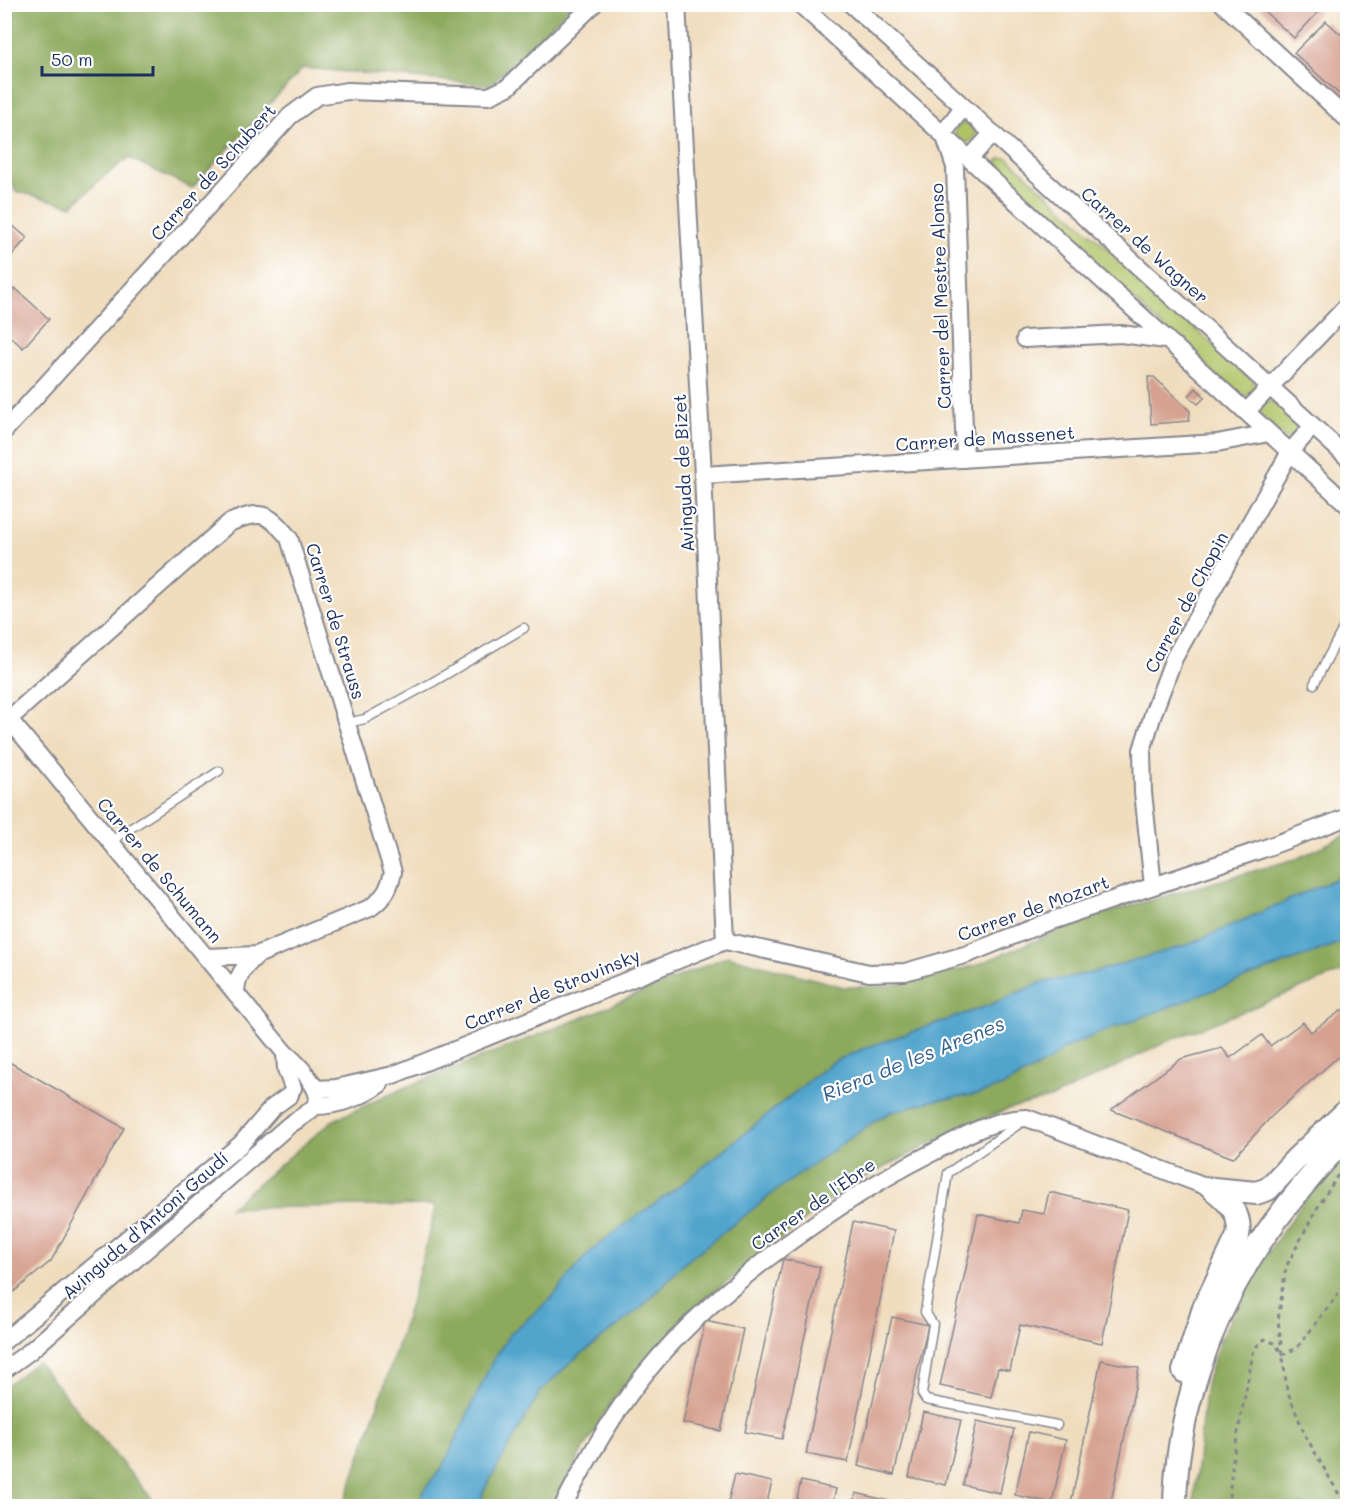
<svg xmlns="http://www.w3.org/2000/svg" width="1352" height="1511" viewBox="0 0 1352 1511" font-family="Mali,sans-serif">
  <style>
    .green { fill: #b1c366; stroke: #667962; stroke-width: 1.5 }
    .forest { fill: #8ca95b; stroke: #546c5c; stroke-width: 1.5 }
    .water { fill: #51a4cc; stroke: #366a95; stroke-width: 1.5 }
    .building { fill: #d6a190 }
    .lines { fill: none; stroke-linecap: round; stroke-linejoin: round }
    .lane-casing { stroke: #86868e; stroke-width: 11 }
    .street-casing { stroke: #86868e; stroke-width: 20 }
    .secondary-casing { stroke: #86868e; stroke-width: 26 }
    .path { stroke: #86868e; stroke-width: 3; stroke-dasharray: 4.5 4.5; stroke-linecap: butt }
    .lane { stroke: #fff; stroke-width: 8 }
    .street { stroke: #fff; stroke-width: 16 }
    .secondary { stroke: #fff; stroke-width: 22 }
    .labels { text-anchor: middle; dominant-baseline: central; stroke-width: 4.5; stroke-linejoin: round; paint-order: stroke }
    .street-label { font-size: 18px; fill: #1b2f5e; stroke: #fff }
    .water-label { font-size: 20px; font-style: italic; fill: #315e8a; stroke: #fff }
  </style>
  <rect width="100%" height="100%" fill="#fff"/>
  <filter id="ink" filterUnits="userSpaceOnUse"><feTurbulence type="fractalNoise" baseFrequency=".0167" numOctaves="2"/><feDisplacementMap in="SourceGraphic" scale="12" xChannelSelector="R" yChannelSelector="G"/><feConvolveMatrix kernelMatrix="1 2 1 2 8 2 1 2 1" color-interpolation-filters="sRGB"/></filter>
  <filter id="wash" filterUnits="userSpaceOnUse"><feTurbulence type="fractalNoise" baseFrequency=".008" numOctaves="4" result="noise"/><feDisplacementMap in="SourceGraphic" scale="24" xChannelSelector="R" yChannelSelector="G"/><feGaussianBlur stdDeviation="1.35" result="paint"/><feColorMatrix in="noise" values="0 0 0 0 0 0 0 0 0 0 0 0 0 0 0 0 0 1.4 0 .05"/><feComposite in="paint" operator="in"/></filter>
  <g filter="url(#wash)">
    <rect width="100%" height="100%" fill="#f0ddbe"/>
    <path class="green" d="M955 133a10 10 0 1 1 20 0a10 10 0 1 1-20 0Z
      M1001,158H1008L1253,381L1254,389L1249,395L1239,397L994,171L995,164Z
      M1267,400C1278,404 1297,419 1299,430L1292,439L1285,438L1258,413V407Z"/>
    <path class="forest" d="M5,4H572V5L490,85L303,68L192,188L129,158L103,177L72,206L15,191L5,163V74L12,73L5,45Z
      M1347,834V874L1190,944L1091,973L1040,983L990,1005L865,1048L831,1063L681,1185L612,1234L589,1253L550,1300L510,1334L492,1362L443,1467L426,1487L418,1506H343C378,1407 412,1308 436,1205L229,1208L332,1121L406,1087L586,1016L728,956L844,987L890,986L974,966L1092,917L1299,858Z
      M1347,940V970L1166,1042L1054,1097L1011,1108L963,1127L869,1175L819,1208L711,1295L659,1347L615,1397L580,1455L553,1506H481L483,1492L540,1392L571,1362L642,1307L683,1264L777,1190L876,1120L891,1112L931,1101L979,1094L1005,1085L1049,1061L1063,1049L1097,1034Z
      M1347,1145V1506H1193L1206,1383L1221,1338L1248,1283L1316,1182Z
      M37,1362L158,1506H5V1386Z"/>
    <path class="water" d="M1347,874V940L1097,1034L1063,1049L1049,1061L1005,1085L979,1094L931,1101L891,1112L876,1120L777,1190L683,1264L642,1307L571,1362L540,1392L483,1492L481,1506H418L426,1487L443,1467L492,1362L510,1334L550,1300L589,1253L612,1234L681,1185L831,1063L865,1048L990,1005L1040,983L1091,973L1190,944Z"/>
    <g id="blocks">
      <path class="building" d="M1256,4H1326L1294,38Z
        M1326,21L1348,41V102L1294,53Z
        M4,218L27,238L4,264Z
        M15,288L49,319L23,348L4,331V299Z
        M1148,377H1154L1190,411L1189,421L1151,424Z
        M1196,388L1205,397L1198,404L1189,396Z
        M1348,1006V1051L1332,1062L1272,1116L1233,1158L1111,1110L1181,1059L1222,1048L1230,1058L1262,1035L1270,1046L1303,1022L1311,1032Z
        M4,1059L124,1128L51,1261L4,1300Z
        M1049,1192L1128,1210L1102,1343L1020,1325L1010,1371L998,1368L991,1397L940,1386L978,1214L1019,1223L1022,1210L1044,1214Z
        M853,1222L894,1231L848,1462L806,1454Z
        M783,1259L820,1267L782,1439L745,1432Z
        M892,1317L928,1325L894,1475L858,1466Z
        M705,1321L743,1329L721,1431L683,1423Z
        M1101,1360L1139,1368L1110,1506H1087L1071,1503Z
        M923,1412L961,1420L946,1485L909,1477Z
        M977,1421L1014,1429L1000,1493L963,1485Z
        M1029,1432L1066,1440L1052,1503L1015,1495Z
        M735,1474L772,1482L766,1506H727Z
        M801,1481L836,1489L832,1506H795Z
        M856,1493L893,1502L892,1506H853Z
        M906,1499L939,1505V1506H905Z"/>
    </g>
  </g>
  <g filter="url(#ink)">
    <use href="#blocks" fill-opacity="0" stroke="#86868e" stroke-width="1.5"/>
    <g class="lines">
      <defs>
        <path id="lane" d="M1314,684L1348,619
          M347,723L365,719L433,682L524,628
          M111,841L219,771
          M1022,1122L948,1173L925,1312L933,1324L922,1394L926,1400L1057,1425"/>
        <path id="street" d="M677,4L703,475L725,941
          M800,4L1348,505
          M851,4L1348,458
          M1223,4L1348,120
          M943,134L963,107
          M945,137L955,167L965,459
          M970,158L993,133
          M1025,339L1121,334L1166,340
          M1246,412L1348,305
          M4,431L290,116L317,96L347,91L489,96L508,87L594,4
          M703,475L1217,443L1269,433
          M4,713L285,1053C296,1062 327,1093 315,1106C308,1114 296,1120 288,1126L29,1352L4,1370
          M9,719L229,523C260,510 267,511 289,538L393,872C389,889 385,897 370,908L257,955C244,967 236,976 236,994
          M1153,886L1143,792L1142,750L1154,711L1174,658L1290,452L1313,426
          M725,941L869,973L905,972L968,954L1047,922L1260,850L1348,817
          M206,957L257,955
          M285,1053L286,1069L293,1088
          M316,1089L336,1088L393,1075L725,941
          M315,1106C338,1106 362,1097 380,1084
          M4,1341L241,1144L272,1108L290,1095
          M563,1506C586,1461 612,1415 644,1375C684,1325 733,1284 784,1246C830,1212 876,1181 926,1156C959,1139 989,1119 1027,1118L1213,1189"/>
        <path id="secondary" d="M1213,1189L1256,1193L1268,1189L1297,1158L1348,1110
          M1184,1371L1204,1308L1238,1236C1242,1214 1229,1202 1213,1189
          M1175,1506C1176,1414 1209,1321 1259,1244C1285,1205 1317,1169 1348,1134"/>
      </defs>
      <use href="#lane" class="lane-casing"/>
      <use href="#street" class="street-casing"/>
      <use href="#secondary" class="secondary-casing"/>
      <path class="path" d="M1338,1175L1316,1210L1286,1267L1278,1320L1287,1390L1305,1435L1337,1491L1348,1506
        M1282,1355L1297,1348L1348,1281
        M1228,1506L1233,1459L1253,1353L1257,1346L1265,1339L1276,1344L1281,1353"/>
      <use href="#lane" class="lane"/>
      <use href="#street" class="street"/>
      <use href="#secondary" class="secondary"/>
    </g>
  </g>
  <g class="labels">
    <g class="street-label">
      <text transform="translate(213 172) rotate(-48)">Carrer de Schubert</text>
      <text transform="translate(1145 245) rotate(42)">Carrer de Wagner</text>
      <text transform="translate(940 296) rotate(-92)">Carrer del Mestre Alonso</text>
      <text transform="translate(985 438) rotate(-4)">Carrer de Massenet</text>
      <text transform="translate(683 473) rotate(-93)">Avinguda de Bizet</text>
      <text transform="translate(1186 602) rotate(-62)">Carrer de Chopin</text>
      <text transform="translate(336 621) rotate(73)">Carrer de Strauss</text>
      <text transform="translate(160 870) rotate(50)">Carrer de Schumann</text>
      <text transform="translate(1033 908) rotate(-20)">Carrer de Mozart</text>
      <text transform="translate(552 989) rotate(-22)">Carrer de Stravinsky</text>
      <text transform="translate(813 1204) rotate(-35)">Carrer de l'Ebre</text>
      <text transform="translate(145 1225) rotate(-41)">Avinguda d'Antoni Gaudí</text>
    </g>
    <g class="water-label">
      <text transform="translate(913 1058) rotate(-22)">Riera de les Arenes</text>
    </g>
  </g>
  <rect width="1352" height="1511" fill="none" stroke="#fff" stroke-width="24"/>
  <path d="M42 66v9h111v-9" fill="none" stroke="#1b2f5e" stroke-width="3"/>
  <text x="51" y="66" font-size="18" fill="#1b2f5e" stroke="#ffffff" stroke-width="4.5" paint-order="stroke">50 m</text>
</svg>
